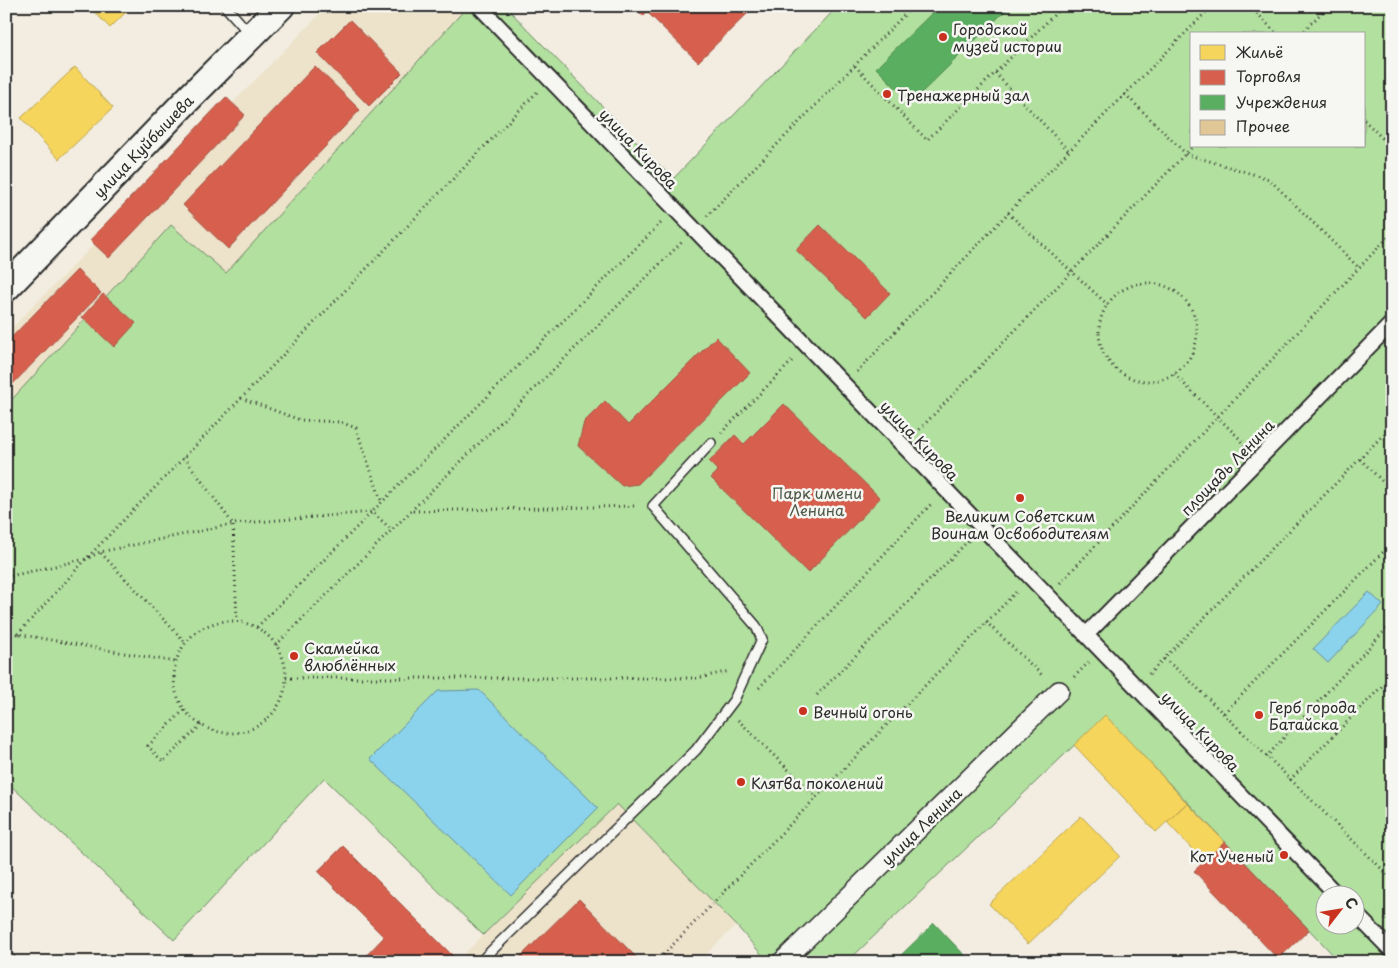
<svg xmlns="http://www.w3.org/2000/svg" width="1398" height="968" viewBox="0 0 1398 968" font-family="'Playpen Sans',sans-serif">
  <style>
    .built { fill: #ede2ca }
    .green { fill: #b2e09f; stroke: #6e8665; fill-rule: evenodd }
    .water { fill: #8bd2ec; stroke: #658f9f }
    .homes { fill: #f6d55c; stroke: #b9a24d }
    .shops { fill: #d6604d; stroke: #a35043 }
    .public { fill: #5aae61; stroke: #4c8751 }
    .building { fill: #e1c796; stroke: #2b2b2b }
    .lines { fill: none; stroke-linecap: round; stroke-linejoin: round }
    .service-casing { stroke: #2b2b2b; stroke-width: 12 }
    .pedestrian-casing { stroke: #2b2b2b; stroke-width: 18 }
    .minor-casing { stroke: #2b2b2b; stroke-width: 22 }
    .secondary-casing { stroke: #2b2b2b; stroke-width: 30 }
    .path { stroke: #2b2b2b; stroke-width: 3; stroke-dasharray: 1 4; stroke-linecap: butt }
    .service { stroke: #f6f6f2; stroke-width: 9 }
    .pedestrian { stroke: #f6f6f2; stroke-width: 14 }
    .minor { stroke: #f6f6f2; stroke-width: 19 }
    .secondary { stroke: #f6f6f2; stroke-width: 26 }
    .poi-dot { fill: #c8321e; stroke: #f6f6f2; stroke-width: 2 }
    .labels { text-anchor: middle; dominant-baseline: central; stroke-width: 5; stroke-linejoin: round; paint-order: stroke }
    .poi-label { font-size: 15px; fill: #2b2b2b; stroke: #f6f6f2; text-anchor: start }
    .street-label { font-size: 15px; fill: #2b2b2b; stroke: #f6f6f2 }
    .park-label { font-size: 15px; fill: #4d5848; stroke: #f6f6f2 }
  </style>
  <rect width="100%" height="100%" fill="#f2ede0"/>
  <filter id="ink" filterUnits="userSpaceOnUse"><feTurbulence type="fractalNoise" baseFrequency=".02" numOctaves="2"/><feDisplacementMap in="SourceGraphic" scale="10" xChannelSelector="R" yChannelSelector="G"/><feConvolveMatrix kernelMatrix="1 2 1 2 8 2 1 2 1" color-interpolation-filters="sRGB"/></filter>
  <g filter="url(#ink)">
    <path class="built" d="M328,6H463L465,9L226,274L171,225L6,406V334Z
      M617,804L736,925L698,962H456Z"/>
    <path class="green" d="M468,6H505L673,179L838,6H1392V962H1340L1105,716L847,962H768L736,925L617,804L483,935L324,778L174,940L6,781V406L171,225L226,273ZM1192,34H1364V146H1192ZM1326,896H1356V926H1326Z"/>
    <path class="water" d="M1369,592L1383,605L1328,663L1313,649Z
      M479,690L598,808L511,895L370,759L438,691Z"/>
    <path class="homes" d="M89,6H132L110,28Z
      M75,67L113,108L59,159L21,118Z
      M1105,715L1187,803L1156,832L1074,745Z
      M1187,803L1225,842L1204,862L1167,822Z
      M1081,816L1120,856L1028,944L989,904Z"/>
    <path class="shops" d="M633,6H753L754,7L698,62L647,12L643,16Z
      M350,20L402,73L369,106L317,53Z
      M315,66L360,110L228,249L183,205Z
      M226,97L245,115L109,258L90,240Z
      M820,225L890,293L867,317L796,250Z
      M77,270L101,293L6,391V343Z
      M103,294L136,323L114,347L82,317Z
      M716,337L750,373L638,484L622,486L578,446L584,422L605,401L628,425Z
      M784,404L880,498L808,573L711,478L718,471L709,462L735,435L744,444Z
      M1225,842L1309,930L1278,959L1194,871Z
      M343,846L457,960L360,962L384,937L318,871Z
      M579,899L637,958L633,962H515Z"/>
    <path class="public" d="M939,6H1010L911,103L876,68Z
      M934,923L971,962H894Z"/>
    <path class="building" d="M6,947L20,962H6Z"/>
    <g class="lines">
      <defs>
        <path id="service" d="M225,6L250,34
          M480,962L696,750L734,700L762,639L756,626L653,506L711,443"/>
        <path id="pedestrian" d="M479,6L1338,896
          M1086,635L1392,323
          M1356,914L1392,951"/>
        <path id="minor" d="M782,962L1059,691"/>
        <path id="secondary" d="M6,288L192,95L281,6"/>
      </defs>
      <use href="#service" class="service-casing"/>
      <use href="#pedestrian" class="pedestrian-casing"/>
      <use href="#minor" class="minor-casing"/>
      <use href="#secondary" class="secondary-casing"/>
      <path class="path" d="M1250,6L1277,34
        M1301,34L1328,6
        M855,66L927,140L1063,6
        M995,73L1069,151
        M1125,94L1186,154L1269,179L1359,268
        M1364,120L1392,148
        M1008,213L1108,305
        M707,216L913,6
        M1099 332a49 49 0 1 1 98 0a49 49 0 1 1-98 0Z
        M857,372L1008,213L1212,6
        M1174,374L1240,439L1244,447
        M241,398L300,420L340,422L356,428L382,503
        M721,433L794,359
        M916,433L1193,146
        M184,457L233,524L237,621
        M1360,459L1392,491
        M413,511L637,506
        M101,553L185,642
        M6,577L86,559L538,91
        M1060,583L1392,233
        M174 677a56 56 0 1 1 112 0a56 56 0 1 1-112 0Z
        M986,622L1044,677
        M257,627L662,222
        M6,632L175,662
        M18,634L86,559L100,552L233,524L372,512L392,530
        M276,645L682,242
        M1164,659L1181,672L1392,879
        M1149,674L1392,426
        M1074,677L1089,662
        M286,678H698L730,671
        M759,688L932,503
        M817,695L969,540
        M184,710L148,746L163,762L201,725
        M1224,713L1392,543
        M738,720L815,796
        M1266,757L1392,623
        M1290,780L1392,676
        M1385,920L1392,913
        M656,962L1018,590"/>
      <use href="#service" class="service"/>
      <use href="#pedestrian" class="pedestrian"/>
      <use href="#minor" class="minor"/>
      <use href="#secondary" class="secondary"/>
    </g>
  </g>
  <g class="poi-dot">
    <circle cx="943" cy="37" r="5"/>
    <circle cx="887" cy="94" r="5"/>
    <circle cx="1020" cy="498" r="5"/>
    <circle cx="294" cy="656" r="5"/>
    <circle cx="803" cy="711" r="5"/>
    <circle cx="1259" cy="715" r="5"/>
    <circle cx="741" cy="782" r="5"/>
    <circle cx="1284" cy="855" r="5"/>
  </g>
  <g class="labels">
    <g class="poi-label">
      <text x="953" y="28">Городской<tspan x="953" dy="17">музей истории</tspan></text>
      <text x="897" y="94">Тренажерный зал</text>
      <text x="1020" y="515" text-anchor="middle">Великим Советским<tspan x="1020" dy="17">Воинам Освободителям</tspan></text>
      <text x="304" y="647">Скамейка<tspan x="304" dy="17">влюблённых</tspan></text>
      <text x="1269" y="706">Герб города<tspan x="1269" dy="17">Батайска</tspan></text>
      <text x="813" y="711">Вечный огонь</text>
      <text x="751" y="782">Клятва поколений</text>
      <text x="1274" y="855" text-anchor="end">Кот Ученый</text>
    </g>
    <g class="street-label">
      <text transform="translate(143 146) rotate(-46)">улица Куйбышева</text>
      <text transform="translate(639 148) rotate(46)">улица Кирова</text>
      <text transform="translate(920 440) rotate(46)">улица Кирова</text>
      <text transform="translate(1227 467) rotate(-46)">площадь Ленина</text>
      <text transform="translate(1201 731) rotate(46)">улица Кирова</text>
      <text transform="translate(921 826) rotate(-44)">улица Ленина</text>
    </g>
    <g class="park-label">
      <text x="817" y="492">Парк имени<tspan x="817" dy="17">Ленина</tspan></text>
    </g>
  </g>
  <rect width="1398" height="968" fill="none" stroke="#f6f6f2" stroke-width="25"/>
  <rect x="12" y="12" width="1373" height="943" fill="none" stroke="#2b2b2b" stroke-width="2" filter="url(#ink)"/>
  <rect x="1190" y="32" width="175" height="115" fill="#f6f6f2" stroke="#a5a5a2"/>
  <rect x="1200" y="45" width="25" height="15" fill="#f6d55c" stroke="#a5a5a2"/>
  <text x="1236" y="58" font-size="15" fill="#2b2b2b">Жильё</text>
  <rect x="1200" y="70" width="25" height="15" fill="#d6604d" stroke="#a5a5a2"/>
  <text x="1236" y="82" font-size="15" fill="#2b2b2b">Торговля</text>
  <rect x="1200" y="95" width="25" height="15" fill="#5aae61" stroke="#a5a5a2"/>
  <text x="1236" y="108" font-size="15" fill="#2b2b2b">Учреждения</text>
  <rect x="1200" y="120" width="25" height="15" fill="#e1c796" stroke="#a5a5a2"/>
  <text x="1236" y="132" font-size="15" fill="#2b2b2b">Прочее</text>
  <g transform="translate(1340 910) rotate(59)"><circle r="24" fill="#f6f6f2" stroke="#a5a5a2"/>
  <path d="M0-4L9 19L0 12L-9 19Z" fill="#c8321e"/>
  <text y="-8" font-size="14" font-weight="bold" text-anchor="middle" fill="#2b2b2b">С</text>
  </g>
</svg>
